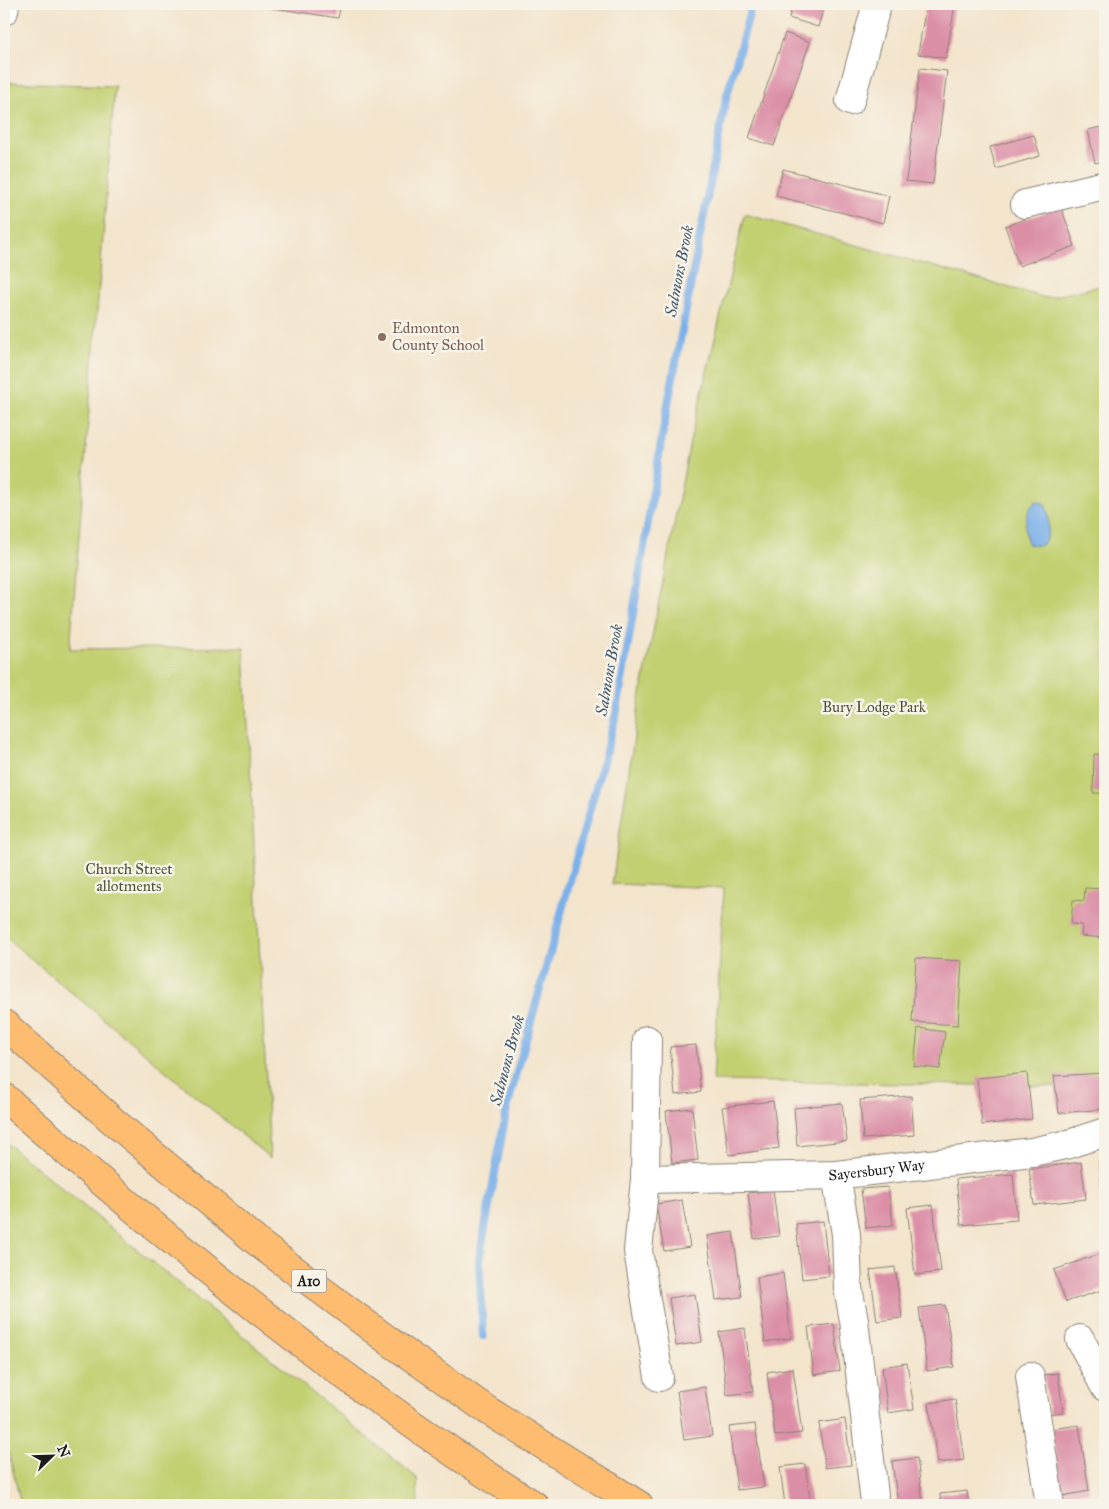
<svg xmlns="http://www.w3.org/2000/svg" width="1109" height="1509" viewBox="0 0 1109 1509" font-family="'IM FELL Great Primer',serif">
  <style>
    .green { fill: #c2d072; stroke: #6f7647 }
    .water { fill: #7bb0e9; stroke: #4c6682 }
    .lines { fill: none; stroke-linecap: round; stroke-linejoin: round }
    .stream { stroke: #7bb0e9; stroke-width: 8 }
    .building { fill: #db8fa7 }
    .minor-casing { stroke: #888074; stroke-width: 30 }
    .highway-casing { stroke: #888074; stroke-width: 30 }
    .minor { stroke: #fff; stroke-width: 28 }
    .highway { stroke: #febc70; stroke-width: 28 }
    .education-dot { fill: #8d6e63; stroke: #f7f3e8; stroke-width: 2 }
    .labels { text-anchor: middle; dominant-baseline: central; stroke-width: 5; stroke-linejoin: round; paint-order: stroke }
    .shield { fill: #f7f3e8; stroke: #5e5c59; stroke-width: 1 }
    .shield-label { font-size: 14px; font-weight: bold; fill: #1c1c1c }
    .education-label { font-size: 15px; fill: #785e54; stroke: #f7f3e8; text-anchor: start }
    .park-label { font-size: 15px; fill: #4e5236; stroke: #f7f3e8 }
    .street-label { font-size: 15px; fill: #1c1c1c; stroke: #f7f3e8 }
    .water-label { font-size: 16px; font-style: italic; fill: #42576e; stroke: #f7f3e8 }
  </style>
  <rect width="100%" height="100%" fill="#f7f3e8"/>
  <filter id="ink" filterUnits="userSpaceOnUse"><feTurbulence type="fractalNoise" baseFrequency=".02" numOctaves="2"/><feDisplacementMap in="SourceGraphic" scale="10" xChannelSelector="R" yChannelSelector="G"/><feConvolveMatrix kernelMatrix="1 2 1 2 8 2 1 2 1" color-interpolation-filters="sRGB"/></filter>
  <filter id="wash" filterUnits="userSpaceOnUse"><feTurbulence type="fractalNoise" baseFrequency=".0096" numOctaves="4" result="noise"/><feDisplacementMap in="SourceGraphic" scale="20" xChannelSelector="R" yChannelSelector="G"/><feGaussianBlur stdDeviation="1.12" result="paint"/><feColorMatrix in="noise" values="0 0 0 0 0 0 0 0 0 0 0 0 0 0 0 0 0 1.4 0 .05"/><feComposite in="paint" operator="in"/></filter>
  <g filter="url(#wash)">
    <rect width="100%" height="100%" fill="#f3e4cc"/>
    <path class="green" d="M4,82L115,86L70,649L244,647L270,1158L4,936Z
      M745,214L1046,298L1105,285V1087L713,1081L724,888L612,884L639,704L690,442Z
      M4,1141L417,1478L418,1505H21L4,1433Z"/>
    <path class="water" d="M1037,501L1044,503C1050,511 1052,539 1041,545C1037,546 1032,545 1029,544C1022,533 1025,508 1037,501Z"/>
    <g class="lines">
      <path class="stream" d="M483,1336L479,1260L507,1108L617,711L664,425L726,99L752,4"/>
    </g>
    <g id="blocks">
      <path class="building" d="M248,4H341L338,18Z
        M793,4H825L818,27L789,18Z
        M926,4H955L946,58L918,54Z
        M785,33L810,42L774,146L749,138Z
        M920,68L947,71L933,184L906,181Z
        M1105,126V161L1095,163L1088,130Z
        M1034,135L1040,156L996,169L990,147Z
        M783,169L889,196L883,223L776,196Z
        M1061,207L1075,246L1019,266L1005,226Z
        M1094,754H1105V793H1093Z
        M1085,888L1105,889L1104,938L1081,936L1082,925L1071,924L1073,900L1084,901Z
        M916,958L962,961L958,1025L912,1022Z
        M918,1028L945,1032L940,1069L914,1066Z
        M696,1045L701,1092L675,1095L670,1047Z
        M1027,1073L1032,1119L982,1125L977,1078Z
        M1104,1073L1105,1109L1059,1113L1054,1076Z
        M911,1096L914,1135L863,1139L860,1100Z
        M773,1101L779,1148L729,1155L722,1107Z
        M842,1103L847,1141L797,1146L794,1108Z
        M692,1108L698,1160L672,1163L666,1111Z
        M1105,1158V1200H1102L1100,1159Z
        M1081,1162L1086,1199L1034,1205L1029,1169Z
        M1013,1174L1017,1220L961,1225L956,1179Z
        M888,1187L893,1225L866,1228L861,1189Z
        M773,1190L779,1236L754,1239L748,1193Z
        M682,1200L690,1247L664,1251L656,1204Z
        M933,1205L941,1272L915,1275L907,1208Z
        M823,1221L829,1276L802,1279L796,1224Z
        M733,1232L742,1297L716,1300L707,1236Z
        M1105,1252V1289L1066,1302L1054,1270Z
        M895,1267L902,1318L877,1321L870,1270Z
        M783,1273L791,1338L765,1342L757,1277Z
        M695,1294L702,1342L676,1346L669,1298Z
        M945,1305L954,1367L927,1371L919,1308Z
        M834,1324L840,1371L814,1375L808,1327Z
        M745,1328L753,1392L727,1395L719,1332Z
        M907,1363L914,1409L888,1413L882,1367Z
        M793,1368L802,1433L775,1436L767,1372Z
        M1058,1373L1063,1412L1049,1414L1044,1375Z
        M705,1387L712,1436L684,1440L677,1391Z
        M955,1399L964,1460L937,1463L929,1403Z
        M845,1419L851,1465L825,1468L819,1423Z
        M755,1424L764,1487L737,1490L729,1427Z
        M1079,1425L1089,1491L1062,1496L1051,1429Z
        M917,1458L923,1504L898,1505L892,1461Z
        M805,1464L811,1505H785L780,1467Z
        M967,1491L969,1505H941L940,1494Z"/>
    </g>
  </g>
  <g filter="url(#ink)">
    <use href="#blocks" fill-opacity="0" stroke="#888074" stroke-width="1"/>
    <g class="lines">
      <defs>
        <g id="minor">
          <path d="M4,11L5,4"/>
          <path d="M850,101L877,4"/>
          <path d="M1025,204L1105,185"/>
          <path d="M647,1040L645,1179L638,1251L659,1377"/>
          <path d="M836,1175L846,1234L848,1288L854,1320L874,1495"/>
          <path id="s1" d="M645,1179L836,1175L1032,1152L1069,1144L1105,1132"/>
          <path d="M1080,1339L1105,1387"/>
          <path d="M1030,1376L1050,1505"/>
        </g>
        <path id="highway" d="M4,1024L113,1121L261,1245L393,1344L487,1410L639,1505
          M4,1097C172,1245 344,1386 534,1505"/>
      </defs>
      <use href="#minor" class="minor-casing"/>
      <use href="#highway" class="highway-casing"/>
      <use href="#minor" class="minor"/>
      <use href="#highway" class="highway"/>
    </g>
  </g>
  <circle class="education-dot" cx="382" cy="337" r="5"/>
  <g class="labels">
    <rect class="shield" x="291.5" y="1269.5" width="35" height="23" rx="4"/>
    <g class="shield-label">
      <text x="309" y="1281">A10</text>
    </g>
    <g class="education-label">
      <text x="392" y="328">Edmonton<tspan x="392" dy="17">County School</tspan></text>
    </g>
    <g class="park-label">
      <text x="874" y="707">Bury Lodge Park</text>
      <text x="129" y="869">Church Street<tspan x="129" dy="17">allotments</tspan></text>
    </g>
    <g class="street-label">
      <text stroke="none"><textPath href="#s1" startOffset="232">Sayersbury Way</textPath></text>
    </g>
    <g class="water-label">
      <text transform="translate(679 271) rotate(-79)">Salmons Brook</text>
      <text transform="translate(609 670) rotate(-80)">Salmons Brook</text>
      <text transform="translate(507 1060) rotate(-75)">Salmons Brook</text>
    </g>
  </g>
  <rect width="1109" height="1509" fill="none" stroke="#f7f3e8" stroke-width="20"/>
  <g transform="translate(52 1456) rotate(67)" stroke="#f7f3e8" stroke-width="4" paint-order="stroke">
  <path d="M0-4L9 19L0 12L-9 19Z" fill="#1c1c1c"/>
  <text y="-8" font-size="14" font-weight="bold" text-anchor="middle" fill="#1c1c1c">N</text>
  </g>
</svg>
